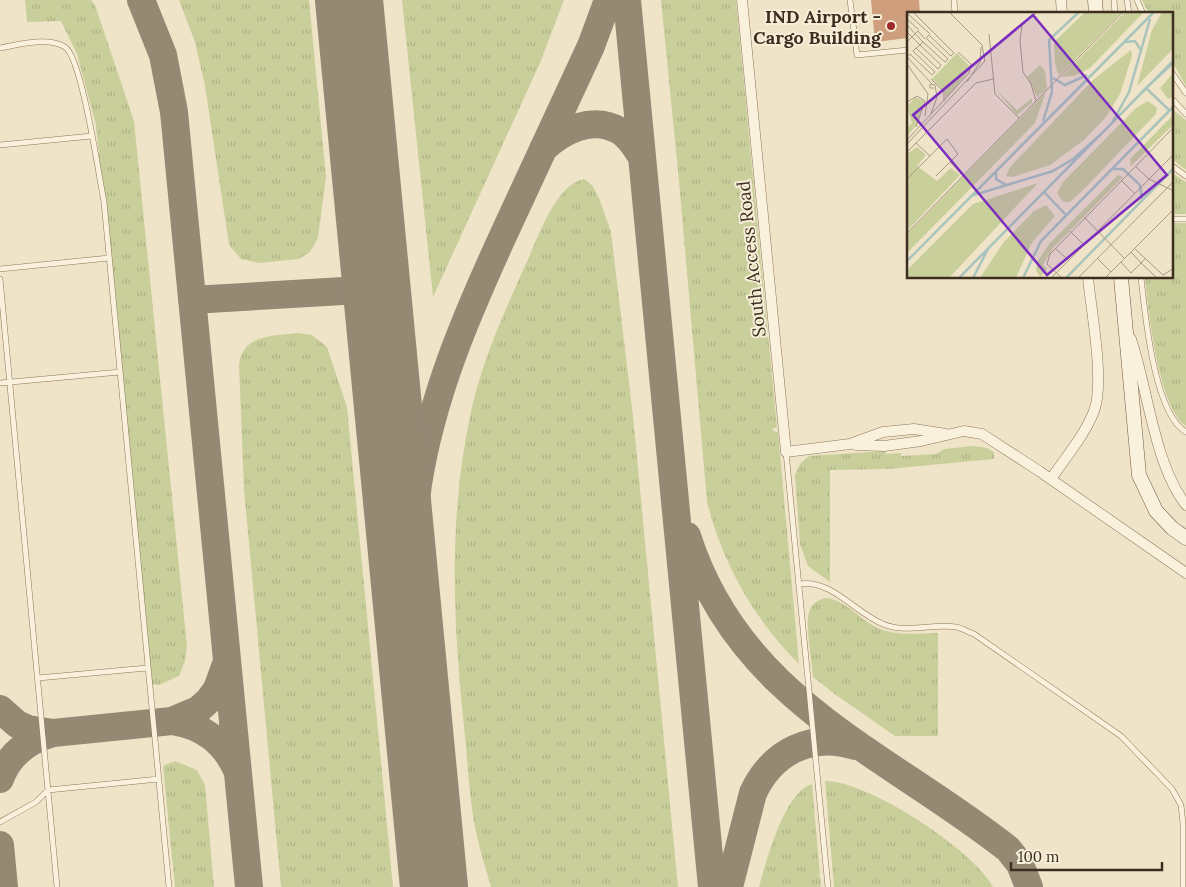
<svg xmlns="http://www.w3.org/2000/svg" width="1186" height="887" viewBox="0 0 1186 887" font-family="Lora,serif">
  <style>
    .grass { fill: url(#grass-tufts) }
    .lines { fill: none; stroke-linecap: round; stroke-linejoin: round }
    .taxiway { stroke: #968974; stroke-width: 28 }
    .runway { stroke: #968974; stroke-width: 68 }
    .building { fill: #cf9f7d }
    .lane-casing { stroke: #8d765c; stroke-width: 6 }
    .street-casing { stroke: #8d765c; stroke-width: 11 }
    .secondary-casing { stroke: #6f573f; stroke-width: 15 }
    .lane { stroke: #faf1dc; stroke-width: 5 }
    .street { stroke: #faf1dc; stroke-width: 10 }
    .secondary { stroke: #faf1dc; stroke-width: 14 }
    .poi-dot { fill: #9e2a2b; stroke: #f7eed8; stroke-width: 2 }
    .labels { text-anchor: middle; dominant-baseline: central; stroke-width: 4; stroke-linejoin: round; paint-order: stroke }
    .poi-label { font-size: 18px; font-weight: bold; fill: #3d2e20; stroke: #f7eed8; text-anchor: end }
    .street-label { font-size: 18px; fill: #3d2e20; stroke: #f7eed8 }
    .inset-river { fill: none; stroke: #a9c4bc; stroke-width: 2.5 }
    .inset-road { fill: none; stroke: #a89b85; stroke-width: 1 }
    .view { fill: #7b2cbf; fill-opacity: 0.15; stroke: #7b2cbf; stroke-width: 2.5 }
    .inset-edge { fill: none; stroke: #3d2e20; stroke-width: 2.5 }
  </style>
  <defs>
    <pattern id="grass-tufts" width="24" height="20" patternUnits="userSpaceOnUse" patternTransform="scale(1.25)"><rect width="24" height="20" fill="#c9cf9b"/><path d="M3 7l-1-3M5 7V3M7 7l1-3M15 17l-1-3M17 17v-4M19 17l1-3" fill="none" stroke="#aeb285"/></pattern>
  </defs>
  <rect width="100%" height="100%" fill="#f0e4c8"/>
  <path class="grass" d="M25,0H91L95,5L134,121L187,646L185,661L179,676L159,685L152,684L96,125L77,54L61,21L27,22Z
    M179,0H309L326,177L318,238L310,252L299,259L259,263L241,259L229,245L205,86L195,42Z
    M402,0H564L540,63L433,297Z
    M661,0H736L777,428H773V431L778,432L799,664C753,618 723,564 707,502L679,181Z
    M1142,0H1186V86L1172,61V14H1149Z
    M1172,109L1186,120V170L1172,159Z
    M1172,173L1186,182V214H1172Z
    M584,179L592,185L599,198L611,232L633,416L678,887H491C486,869 480,851 476,832C469,799 468,762 464,727C453,622 448,516 471,412C482,359 507,306 529,257C539,234 557,184 584,179Z
    M1172,223H1186V426C1159,409 1148,310 1145,278H1172Z
    M298,333L312,335L327,347L347,407L393,887H281L244,490L239,365C242,334 273,336 298,333Z
    M974,446L987,448L994,452V459L888,469L830,470V582L808,566L800,544L795,475L800,464L809,456L885,451L886,454L901,453V456L936,454L944,449Z
    M826,598C846,600 859,619 876,627C895,637 918,633 938,633V736H895L836,695L813,677C812,663 805,623 809,613C811,604 817,600 826,598Z
    M175,761L197,770L205,785L214,887H175L163,766Z
    M825,781C867,780 974,850 993,887H834Z
    M812,784L820,875H816L820,876L821,887H759C766,862 784,792 812,784Z"/>
  <g class="lines">
    <path class="taxiway" d="M141,0L163,55L174,112L249,887
      M627,0L712,887
      M543,149C563,130 593,115 620,131C630,137 636,148 642,157
      M192,300L377,289
      M687,536C739,700 885,752 1008,849L1020,864L1029,887
      M0,709L17,724L28,729L53,733L172,721L198,710L209,700L217,689L226,664
      M172,721C203,726 224,741 237,770
      M420,741C415,655 406,570 418,484C432,396 465,319 502,238C531,174 561,110 591,46L608,0
      M0,779C9,754 28,740 53,733
      M429,836L431,852L441,887
      M0,845L4,887
      M729,887L753,793C772,752 811,732 855,746"/>
    <path class="runway" d="M349,0L434,887"/>
  </g>
  <path class="building" d="M871,0H919L920,14H908V38L875,42Z"/>
  <g class="lines">
    <defs>
      <path id="lane" d="M850,0L857,55L908,50
        M954,0L955,14
        M1114,0L1115,14
        M1127,0L1129,14
        M1137,0L1143,14
        M0,48C18,45 48,36 65,47C82,58 99,177 104,202L169,887
        M1172,73L1186,93
        M1172,99L1186,114
        M0,145L92,136
        M1172,166L1186,176
        M1172,219H1186
        M0,269L109,258
        M1141,278C1145,313 1154,414 1186,432
        M0,279L57,887
        M0,383L120,372
        M786,452L828,887
        M799,584C832,579 855,613 883,624C905,634 933,623 956,627C962,628 968,632 974,634L1121,736L1172,789L1181,805L1183,824V887
        M38,678L147,668
        M0,822L36,802L48,790L159,779"/>
      <path id="street" d="M742,0L786,452L850,444L883,432L914,429L946,434
        M1061,0L1062,14
        M1131,339C1148,389 1154,464 1186,505
        M856,445L884,446L921,441L964,431L982,434L1039,471L1186,573
        M1051,479C1065,458 1085,435 1094,411C1105,383 1091,309 1088,278"/>
      <path id="secondary" d="M1095,0L1096,14
        M1121,278L1139,475L1156,511L1172,528L1186,538"/>
    </defs>
    <use href="#lane" class="lane-casing"/>
    <use href="#street" class="street-casing"/>
    <use href="#secondary" class="secondary-casing"/>
    <use href="#lane" class="lane"/>
    <use href="#street" class="street"/>
    <use href="#secondary" class="secondary"/>
  </g>
  <circle class="poi-dot" cx="891" cy="26" r="5"/>
  <g class="labels">
    <g class="poi-label">
      <text x="881" y="16">IND Airport -<tspan x="881" dy="21">Cargo Building</tspan></text>
    </g>
    <g class="street-label">
      <text transform="translate(751 259) rotate(-96)">South Access Road</text>
    </g>
  </g>
  <g transform="translate(907 12)">
    <rect width="266" height="266" fill="#f0e4c8"/>
    <path d="M178,0H215L152,64L148,52L147,30ZM218,0H237L183,56L167,64L154,65ZM255,0H266V37L230,74L245,18ZM224,38L225,44L213,82L199,105L177,128L143,153L106,165L99,164L103,155L186,68ZM50,41L64,56L39,87L37,79L25,67ZM133,53L138,59L140,77L130,85L120,65ZM266,61V85L261,87L253,76ZM89,78L110,98L125,86V91L110,103ZM139,80L128,111L0,241V222ZM8,85L17,89L9,114L0,124V116L5,111L0,95ZM241,89L250,96L249,102L179,175L163,190H156L150,181L156,170L229,96ZM266,103V113L224,154L223,147ZM10,135L19,143L10,154L30,169L44,156L53,163L0,219V142ZM211,163L216,165L146,236L136,253L140,257L133,265L129,258L130,250L142,232ZM131,171L42,266H0V258L66,192ZM139,193L148,204L124,232L109,266H73L96,231L127,199Z" fill="#c9cf9b"/>
    <path class="inset-river" d="M218,30L228,29L233,37M146,66L158,73L180,63M237,78L267,50M234,81L239,76L262,98M136,109L145,80L142,28L172,0M205,111L222,80L243,7M206,157H216L233,173L235,187M89,159V167L99,173M137,180L159,203M67,183L146,159L166,147L193,123M0,249L247,0M52,266L267,48M66,266L81,237M116,266L134,229L267,94M159,266L267,156"/>
    <path class="inset-road" d="M6,0L47,41L44,44L22,23L19,26L41,47L38,50L16,30L13,33L34,53L31,57L9,36L6,39L28,60L25,63L3,42L0,45L25,72M0,1L23,22M0,7L12,18M0,13L16,30M0,20L13,33L9,36M82,22L88,82L104,98M0,30L11,19L18,27M0,52L21,82L18,104M24,67L37,80V89M60,70L73,50L74,35M93,87L112,106M129,89L124,72L116,60L113,29L115,13L130,0M0,90L10,84L18,89L9,115M24,102L30,85L28,73L23,72V76H27M0,128L62,61L64,52L51,40M9,131L23,144L40,127L51,142L29,164M0,132L78,49L75,33L42,0M0,140L69,71L86,67M43,150L56,164M228,154L242,167L267,179M0,167L23,144M214,168L228,182M177,205L217,246M163,219L177,233M0,221L216,0M148,236L162,249M227,236L256,263L267,256M190,246L204,260M238,247L234,251L250,266M214,250L224,261L234,251L224,240M144,266L267,142M155,266L140,252L143,242L267,115M171,266L267,169M198,266L267,197"/>
    <path class="view" d="M126,3L260,163L140,263L6,103Z"/>
    <rect width="266" height="266" class="inset-edge"/>
  </g>
  <path d="M1011 862v8h151v-8" fill="none" stroke="#3d2e20" stroke-width="2.5"/>
  <text x="1018" y="862" font-size="15" fill="#3d2e20" stroke="#f7eed8" stroke-width="4" paint-order="stroke">100 m</text>
</svg>
